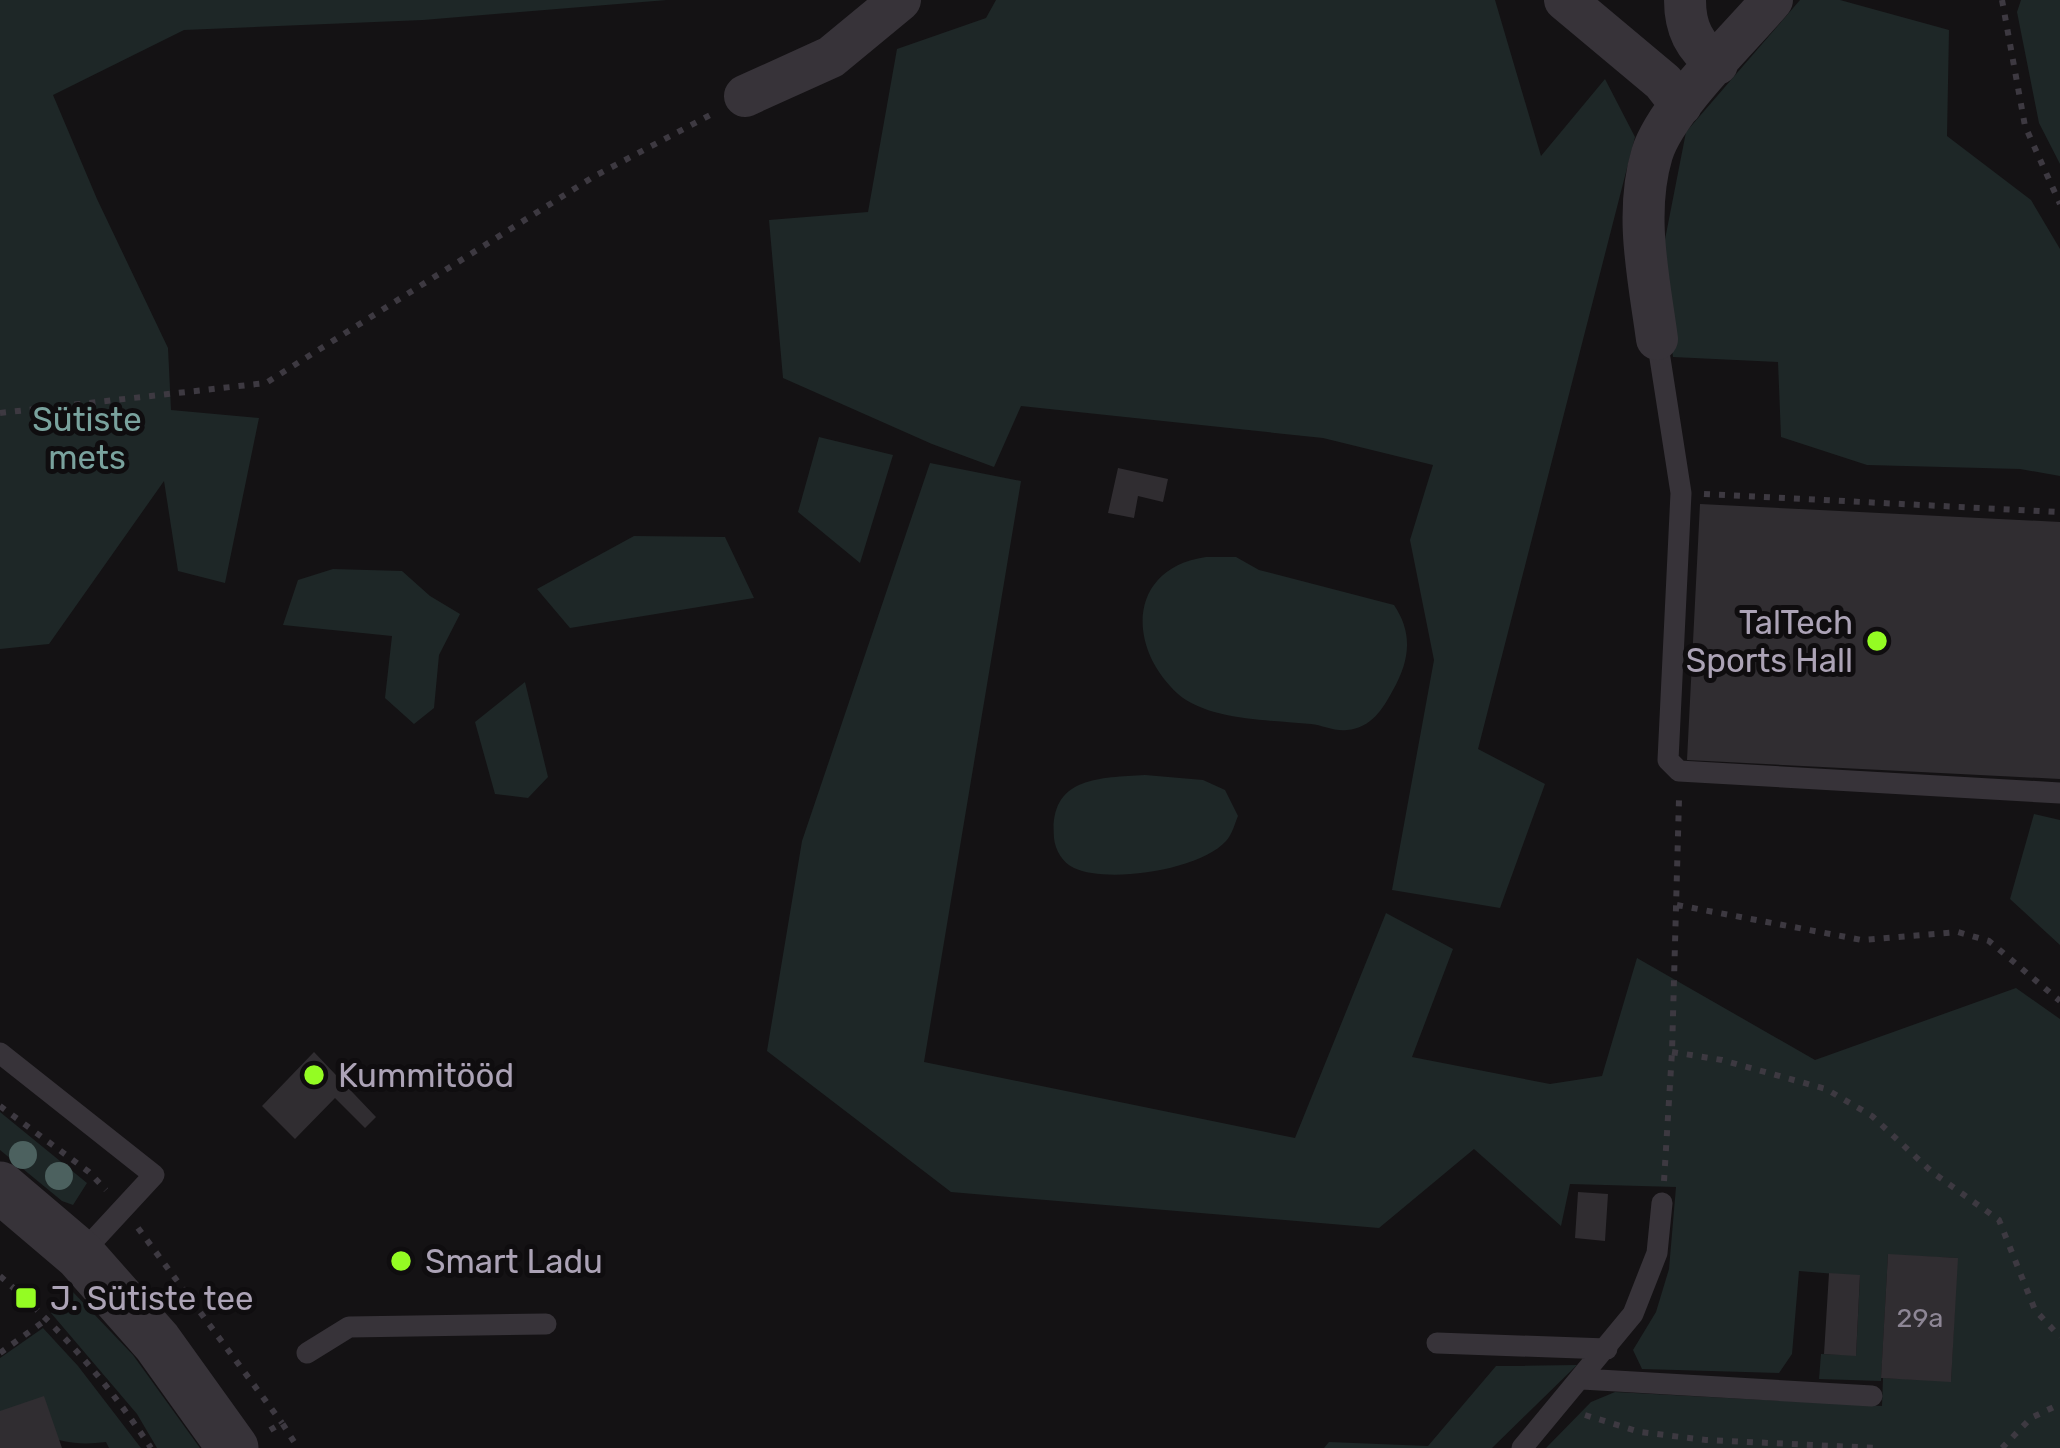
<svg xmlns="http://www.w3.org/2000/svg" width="2060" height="1448" viewBox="0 0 2060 1448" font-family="Rubik,sans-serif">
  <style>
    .green { fill: #1e2727 }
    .building { fill: #302d31 }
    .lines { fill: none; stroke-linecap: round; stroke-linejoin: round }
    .path { stroke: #3d3941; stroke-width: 6; stroke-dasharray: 6 9; stroke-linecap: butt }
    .service { stroke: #373339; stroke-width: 21 }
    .minor { stroke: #373339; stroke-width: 42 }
    .tertiary { stroke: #373339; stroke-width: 51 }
    .tree { fill: #4c615f }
    .poi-dot { fill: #94fc23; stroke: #0f0d0f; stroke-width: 4.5 }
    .labels { text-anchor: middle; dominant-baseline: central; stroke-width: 10; stroke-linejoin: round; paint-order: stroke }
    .number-label { font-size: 27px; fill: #8d8695 }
    .park-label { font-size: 33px; fill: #79a29d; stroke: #0f0d0f }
    .poi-label { font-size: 33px; fill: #aca3b6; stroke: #0f0d0f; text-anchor: start }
  </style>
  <rect width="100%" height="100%" fill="#141214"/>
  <path class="green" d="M0,0H667L423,20L184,30L53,95L97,199L168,348L171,410L259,418L225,583L178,571L164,481L49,644L0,649Z
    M996,0H1495L1541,156L1605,79L1635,137L1478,749L1545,784L1500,908L1392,890L1434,660L1410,540L1433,465L1323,438L1021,406L994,467L932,444L783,378L769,220L868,212L897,49L986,18Z
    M1800,0H1840L1949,30L1947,136L2031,200L2060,249V476L2020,469L1867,465L1781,437L1778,362L1673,357L1660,265L1686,132Z
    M2021,0H2060V164L2039,123L2017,12Z
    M819,437L893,455L860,563L798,512Z
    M930,463L1021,481L924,1062L1295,1138L1386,913L1453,949L1412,1057L1550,1084L1602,1076L1637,958L1815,1060L2016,988L2060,1019V1448H1546L1591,1402L1615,1392L1882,1406L1883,1378L1951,1381L1957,1258L1888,1255L1881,1381L1819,1379L1821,1354L1856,1355L1860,1276L1799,1271L1792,1354L1779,1373L1642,1369L1633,1350L1656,1312L1669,1269L1676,1187L1570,1184L1561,1226L1474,1149L1379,1228L951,1192L767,1051L802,841Z
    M634,536L725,537L754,598L570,628L537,589Z
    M1206,557H1236L1259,570L1394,605C1413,633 1410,660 1393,690C1383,709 1371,728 1347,730C1336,732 1322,725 1311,724C1273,720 1209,721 1178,694C1126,647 1128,568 1206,557Z
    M333,569L402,571L430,596L460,614L439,655L434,708L414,724L385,698L392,636L283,625L298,580Z
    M525,682L548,777L528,798L495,794L475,722Z
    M1145,775L1203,780L1225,790L1238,816C1235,823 1232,835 1226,841C1200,870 1108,884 1074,868C1063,863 1055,850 1054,838C1049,777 1097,778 1145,775Z
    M2034,814L2060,820V945L2010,899Z
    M0,1112L87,1183L73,1205L62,1201L0,1150Z
    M72,1291L133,1355L200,1448H157L137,1414L51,1313Z
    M43,1328L78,1366L141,1448H109L106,1442C60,1448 39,1434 0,1411V1358Z
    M1577,1365L1492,1448H1324L1329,1442L1428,1446L1496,1366Z"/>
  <path class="building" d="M1118,468L1168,479L1163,502L1138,496L1134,518L1108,513Z
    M1700,504L2060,522V779L1687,760Z
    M314,1052L376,1117L365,1128L335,1098L295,1139L262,1106Z
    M1578,1192L1608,1194L1605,1241L1575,1238Z
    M1888,1254L1958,1258L1951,1382L1881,1378Z
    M1829,1273L1860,1275L1856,1356L1824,1354Z
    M44,1396L62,1448H0V1411Z"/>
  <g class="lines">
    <path class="path" d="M2002,0L2025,126L2060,204
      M0,413L266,383L593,177L712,114
      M1704,494L2060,512
      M1677,905L1862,940L1958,932L1989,941L2060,1001
      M1672,1052L1722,1060L1826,1089L1872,1116L1932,1172L1999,1220L2035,1310L2060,1337
      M0,1106L89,1172L106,1190
      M1664,1181L1672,1052L1679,799
      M138,1228L282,1423
      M0,1276C58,1326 109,1384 151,1448
      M0,1353L47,1319
      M1585,1415L1640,1432L1706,1440L1877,1448
      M270,1430L282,1423L298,1448
      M2002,1448L2031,1418L2060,1404"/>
    <path class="service" d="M1657,339L1681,493L1668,760L1679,771L2060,793
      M0,1053L154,1175L80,1255
      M1437,1343L1607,1349
      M307,1353L349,1327L546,1324
      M1582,1379L1872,1396
      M1522,1448L1633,1314L1657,1253L1662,1203"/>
    <path class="minor" d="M1565,0L1663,82L1681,105
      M1685,0C1685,28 1694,46 1717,64
      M745,96L831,57L900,0
      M1657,339C1649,279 1634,214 1652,154C1666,108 1740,38 1772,0"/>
    <path class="tertiary" d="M0,1187L80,1255L157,1342L233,1448"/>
  </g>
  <g class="tree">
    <circle cx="23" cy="1155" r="14"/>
    <circle cx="59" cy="1176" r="14"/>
  </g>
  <g class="poi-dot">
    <circle cx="1877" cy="641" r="12"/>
    <circle cx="314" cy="1075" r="12"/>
    <circle cx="401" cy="1261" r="12"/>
    <rect x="14" y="1286" width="24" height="24" rx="6"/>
  </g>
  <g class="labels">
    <g class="number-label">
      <text x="1920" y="1318">29a</text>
    </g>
    <g class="park-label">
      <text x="87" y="419">Sütiste<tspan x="87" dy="38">mets</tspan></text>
    </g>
    <g class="poi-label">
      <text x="1853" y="622" text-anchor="end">TalTech<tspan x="1853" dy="38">Sports Hall</tspan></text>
      <text x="338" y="1075">Kummitööd</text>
      <text x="425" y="1261">Smart Ladu</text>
      <text x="50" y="1298">J. Sütiste tee</text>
    </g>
  </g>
</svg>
